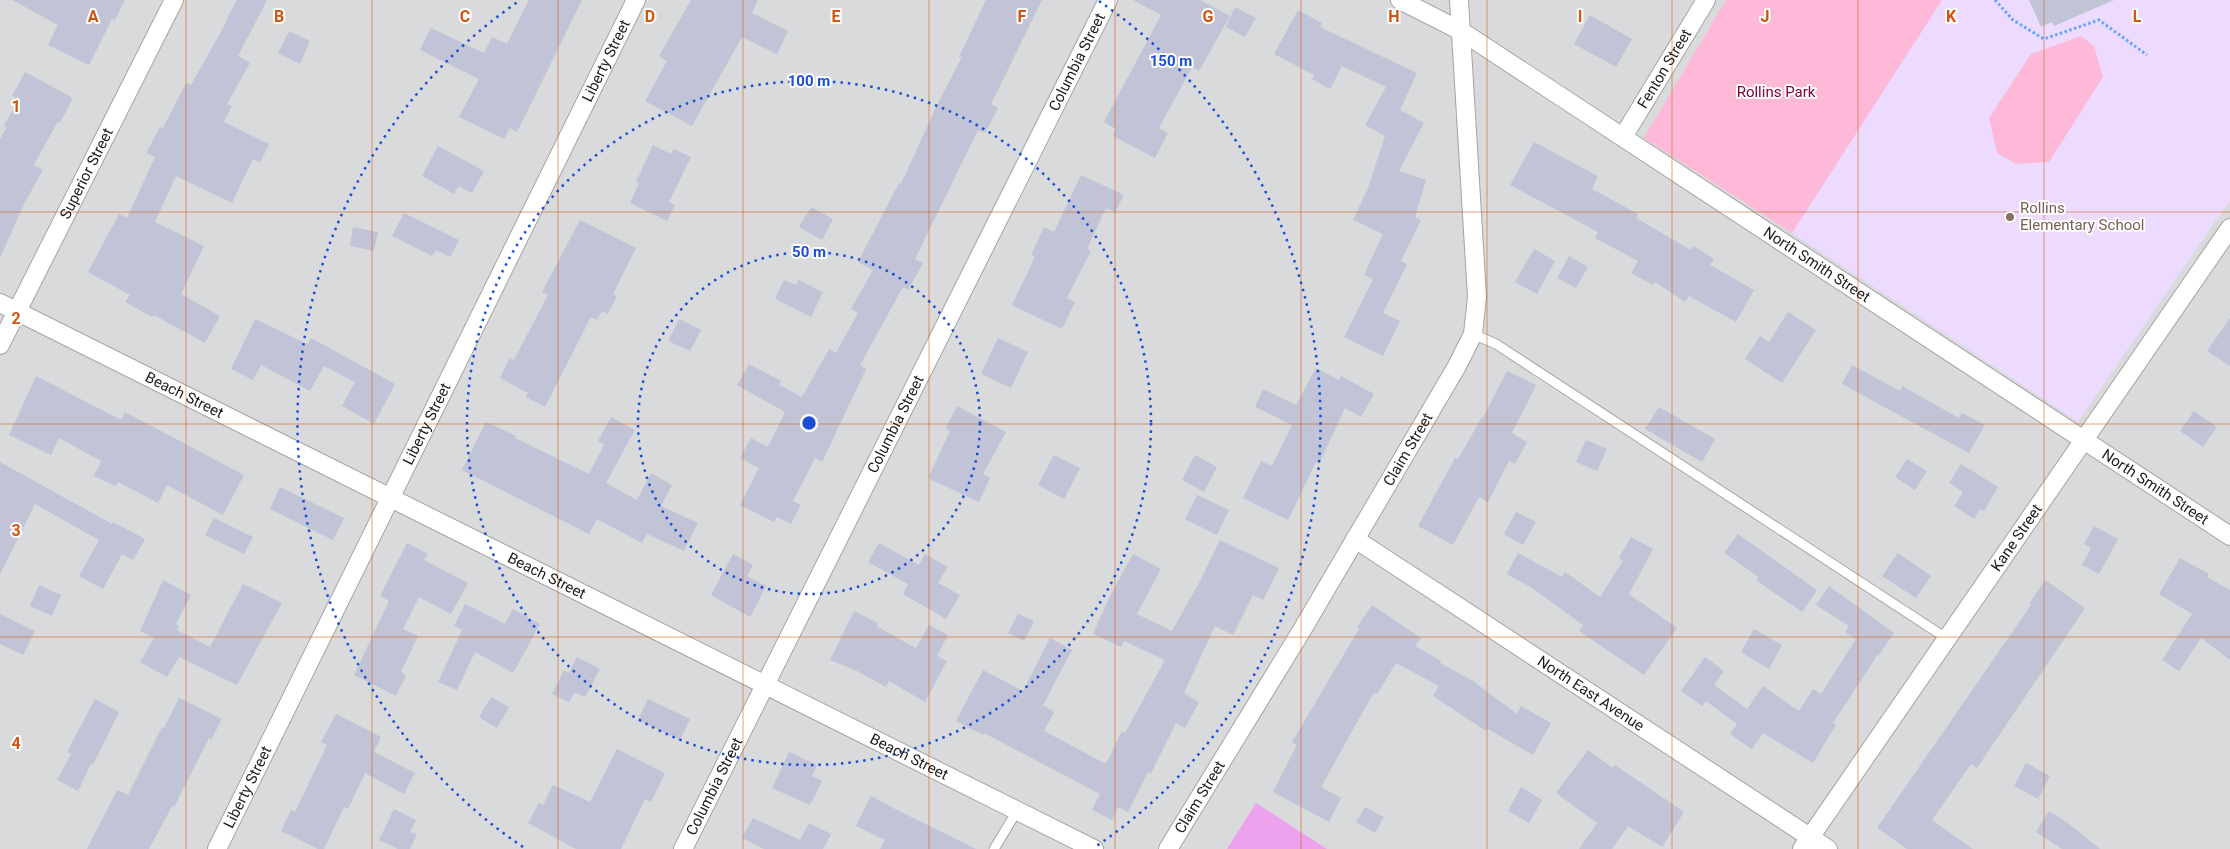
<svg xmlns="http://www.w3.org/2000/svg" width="2230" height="849" viewBox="0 0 2230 849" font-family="Roboto,sans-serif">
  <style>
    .residential { fill: #d9dadb }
    .education { fill: #ecdaff }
    .grass { fill: #eda2ee }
    .park { fill: #feb9d8 }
    .building { fill: #c1c3d6 }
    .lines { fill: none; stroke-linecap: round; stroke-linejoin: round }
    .service-casing { stroke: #a4a4a4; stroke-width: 11 }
    .minor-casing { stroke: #a4a4a4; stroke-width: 20 }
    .path { stroke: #62a5ff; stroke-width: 3; stroke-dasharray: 2.5 2.5; stroke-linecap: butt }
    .service { stroke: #fff; stroke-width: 9 }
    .minor { stroke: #fff; stroke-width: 18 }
    .grid { fill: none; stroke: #d4530e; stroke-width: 1; stroke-opacity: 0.55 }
    .ring { fill: none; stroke: #1d4ed8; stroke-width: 2.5; stroke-dasharray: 2.5 5 }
    .education-dot { fill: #8d6e63; stroke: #fff; stroke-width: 2 }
    .labels { text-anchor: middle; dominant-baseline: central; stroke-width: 4; stroke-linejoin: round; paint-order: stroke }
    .street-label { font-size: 15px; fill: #1d1d1d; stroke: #fff }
    .park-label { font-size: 15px; fill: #83023c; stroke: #fff }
    .education-label { font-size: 15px; fill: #785e54; stroke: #fff; text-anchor: start }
    .grid-label { font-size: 16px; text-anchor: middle; font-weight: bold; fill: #d4530e; stroke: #fff; stroke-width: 4; stroke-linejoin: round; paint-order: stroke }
    .centre { fill: #1d4ed8; stroke: #fff; stroke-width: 2.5 }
    .ring-label { font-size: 15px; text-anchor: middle; font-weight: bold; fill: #1d4ed8; stroke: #fff; stroke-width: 4; stroke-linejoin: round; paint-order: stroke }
  </style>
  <rect width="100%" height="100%" fill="#e3e1ef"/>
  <path class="residential" d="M0,0H2230V849H0Z"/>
  <path class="education" d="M1942,0H2230V200L2078,422L1792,233Z"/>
  <path class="grass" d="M1256,803L1327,849H1227Z"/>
  <path class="park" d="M1726,0H1942L1792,233L1644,138Z
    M2081,36L2094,46L2103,77L2049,162L2016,164L1997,153L1989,118L2031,54Z"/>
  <path class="building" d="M12,0H125L115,20L112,19L89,65L48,45L58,25Z
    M237,0H267L238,56L250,63L227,104L232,106L224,122L269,144L260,163L253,159L232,203L176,176L155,222L204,246L181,294L220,316L205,343L154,315L152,317L125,302L130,295L88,272L119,214L127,218L155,157L146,153L160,127L163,128L186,83L191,85L228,19L227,18Z
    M529,0H582L517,132L510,128L504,139L459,117L479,79L420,50L431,28L484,53L492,37L507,44Z
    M691,0H758L752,13L788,31L777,54L742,37L692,126L645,101L667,61L659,56Z
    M986,0H1042L991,104L998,108L985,133L978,130L915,259L923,263L908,290L903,287L860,365L866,369L822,462L815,458L793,501L801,505L791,524L777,517L774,522L740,505L759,468L740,458L751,438L768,447L785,412L737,385L749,364L781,381L779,385L802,397L829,349L836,353L858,313L851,309L873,270L858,262L899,183L901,184L936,107L962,57H959Z
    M1133,0H1200L1230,16L1199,71L1192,67L1159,128L1168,133L1155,158L1113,136L1116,129L1104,122L1161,15Z
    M2029,0H2114L2054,26L2052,22L2041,27Z
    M1235,7L1256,18L1245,37L1226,27Z
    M1298,10L1322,23L1320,27L1417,73L1400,110L1424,123L1399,171L1426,180L1415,217L1421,220L1401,261L1407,264L1383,313L1400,321L1383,356L1344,337L1373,279L1364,275L1383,234L1353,220L1368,188L1385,136L1365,125L1386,87L1342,66L1330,89L1312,79L1314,75L1274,54Z
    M1590,15L1632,39L1616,67L1574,44Z
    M289,31L310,41L300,64L278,53Z
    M25,72L73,98L60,123L58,121L34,165L43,170L24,204L0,258V139L7,127L4,126L18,99L12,96Z
    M1534,142L1598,176L1592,189L1638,214L1636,218L1691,250L1694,246L1714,259L1710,265L1754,290L1736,322L1689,296L1685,302L1655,282L1653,285L1631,273L1638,261L1595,238L1598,232L1510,185Z
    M653,145L671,154L674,149L691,157L669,202L675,205L667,221L630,203L639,183L636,182Z
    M438,146L484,171L472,193L459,186L454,194L422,176Z
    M1081,175L1124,195L1115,212L1106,208L1087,249L1091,251L1067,298L1075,302L1062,329L1012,305L1035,257L1031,255L1044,227L1054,232Z
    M811,207L833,219L822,240L799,227Z
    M404,213L459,240L450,257L436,250L432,256L392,236Z
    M580,220L636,248L613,294L617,296L608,314L602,311L597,320L591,317L545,407L526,397L528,393L500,378L510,358L514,360L548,295L542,292Z
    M353,227L378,232L374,251L350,246Z
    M1534,249L1555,261L1537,294L1515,282Z
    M1569,256L1588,267L1576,288L1557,278Z
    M784,280L796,285L799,280L823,292L811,317L775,299Z
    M1788,312L1816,330L1782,383L1745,359L1760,336L1769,342Z
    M2230,318V366L2207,351Z
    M255,319L307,344L311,338L395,384L374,424L342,406L355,382L324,366L310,391L261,365L253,380L231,369Z
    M679,319L701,330L690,351L668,341Z
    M998,338L1028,352L1011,388L981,374Z
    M1852,365L1900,391L1902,386L1959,418L1962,413L1985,425L1969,453L1842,384Z
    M1316,368L1339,380L1341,376L1374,394L1361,417L1345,408L1319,464L1316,462L1288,520L1243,498L1261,461L1272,466L1292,425L1255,407L1263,389L1296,405Z
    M1507,371L1536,385L1512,433L1527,442L1515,464L1509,461L1488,502L1479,497L1453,545L1418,526L1455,458L1458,459L1482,417L1483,418Z
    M36,376L121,420L125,412L244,475L223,515L167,485L158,503L118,482L116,486L94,476L101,461L59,438L51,455L9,435Z
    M957,406L1006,432L983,474L990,478L979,502L928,478L950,431L945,429Z
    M1659,407L1715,439L1702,462L1645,429Z
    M2194,411L2217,427L2203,447L2180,431Z
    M611,417L635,430L606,483L637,500L651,473L672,485L661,506L698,523L684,551L647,534L642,543L597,519L589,534L462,470L486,422L516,436L515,438L589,474L604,445L598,441Z
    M1586,440L1607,449L1597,471L1576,462Z
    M1054,455L1080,468L1064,499L1038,485Z
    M1195,455L1217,467L1204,492L1182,480Z
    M1907,459L1927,471L1915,490L1895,477Z
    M0,462L112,524L113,522L145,539L133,560L122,554L103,589L79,576L99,540L35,504L0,574Z
    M1961,464L1998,487L1984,511L1980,509L1974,519L1954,506L1963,492L1949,483Z
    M280,487L344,518L333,540L270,509Z
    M1197,495L1229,510L1217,535L1185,519Z
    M1516,512L1536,522L1523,545L1504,534Z
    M214,518L253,537L244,554L205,535Z
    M2094,526L2118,539L2099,574L2082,565L2091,548L2084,544Z
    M1738,534L1817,590L1802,612L1756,580L1759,577L1724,553Z
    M1631,537L1653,549L1629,594L1677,628L1644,675L1579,631L1583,625L1532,588L1507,574L1518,553L1562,577L1565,572L1600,597L1623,561L1619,558Z
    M1220,540L1279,568L1263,600L1253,595L1233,635L1215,626L1184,693L1199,702L1185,728L1176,723L1151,773L1148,772L1128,812L1118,807L1112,820L1092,810L1100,794L984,733L983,735L956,721L983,670L1023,691L1050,638L1072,650L1043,705L1054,712L1044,731L1106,764L1122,731L1125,733L1165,660L1124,641L1121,647L1093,634L1109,598L1133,554L1161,569L1137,614L1172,631L1198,585Z
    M407,543L428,554L424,560L468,583L451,614L419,597L403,629L418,636L401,672L406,675L396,696L354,675L389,601L380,596Z
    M879,543L919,565L925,554L948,567L938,583L960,595L946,619L903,594L908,584L868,562Z
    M1898,553L1931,576L1916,598L1882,576Z
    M733,554L753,565L747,576L766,586L750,617L711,595Z
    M2180,558L2209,574L2207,577L2230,590V660L2201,638L2179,671L2162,660L2192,614L2159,594Z
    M163,580L191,595L176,624L179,626L177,630L210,647L243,584L282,603L237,685L179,657L167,677L140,662L154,638L140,631Z
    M2045,580L2085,608L1977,768L1971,764L1932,820L1973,849H1907L1877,828L2031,605L2029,604Z
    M39,585L61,595L52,616L30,606Z
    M1829,586L1894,633L1879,655L1878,654L1833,723L1836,725L1813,763L1763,733L1752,749L1730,734L1737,724L1706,701L1702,706L1681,691L1705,657L1724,671L1714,685L1747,709L1763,686L1799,711L1813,689L1821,694L1856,639L1845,632L1849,626L1816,605Z
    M465,604L505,624L513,609L540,624L513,673L475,652L457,690L438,682L462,630L454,626Z
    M1372,605L1421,638L1415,646L1441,661L1440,663L1473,681L1517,714L1521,706L1551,723L1533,755L1488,729L1486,731L1433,696L1439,686L1396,663L1377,694L1374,692L1321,787L1341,798L1329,822L1273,792L1297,745L1292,742L1359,629L1357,627Z
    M854,611L878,623L876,626L916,648L929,625L948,635L937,656L947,661L925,702L889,681L886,687L855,670L830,660Z
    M0,614L35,631L23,655L0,644Z
    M1018,614L1034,621L1024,641L1008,633Z
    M1754,629L1782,645L1769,669L1741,652Z
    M577,657L600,669L585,697L575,692L569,702L552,694L564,670L569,673Z
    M491,697L509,707L497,728L479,717Z
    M179,698L222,719L211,740L209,738L174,807L172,806L149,849H87L117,790L128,795L162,727L164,728Z
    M95,699L119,712L93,765L91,764L78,791L57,780L71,754L67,752Z
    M648,699L690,719L680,740L638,720Z
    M336,714L381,737L374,752L415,773L404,794L365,773L348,809L344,807L324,849H318L281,831L291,810L295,812L327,745L321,742Z
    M617,749L665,773L651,802L645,799L621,849H576L528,823L539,803L543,805L553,785L590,802Z
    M1588,750L1613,768L1615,765L1684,812L1662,847L1628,826L1612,849H1579L1597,823L1556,793Z
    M789,752L817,765L812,776L822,781L810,805L772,788Z
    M2026,763L2050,776L2038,799L2014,786Z
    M1521,787L1542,800L1529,823L1508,811Z
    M871,796L893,808L976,849H880L885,840L856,826Z
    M1365,807L1384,817L1375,833L1356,822Z
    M394,809L416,820L410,832L417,834L410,849H398L379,840Z
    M2049,811L2068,823L2100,849H2062L2036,832Z
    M753,818L800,840L809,823L831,834L823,849H764L742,838Z"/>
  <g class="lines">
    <defs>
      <path id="service" d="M1473,334L1496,344L1946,638
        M994,849L1017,811"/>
      <g id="minor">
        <path id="s1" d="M1400,0L1461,31L2230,536"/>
        <path id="s2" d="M1623,137L1706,0"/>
        <path id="s3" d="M0,303L1094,849"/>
        <path id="s4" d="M0,345L174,0"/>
        <path id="s5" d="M1355,539L1828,849"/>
        <path id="s6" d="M217,849L636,0"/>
        <path id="s7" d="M683,849L1108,0"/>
        <path id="s8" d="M1168,849L1302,630L1457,366L1473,334L1477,297L1459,0"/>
        <path id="s9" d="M1802,849L2230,228"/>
      </g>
    </defs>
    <use href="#service" class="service-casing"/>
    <use href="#minor" class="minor-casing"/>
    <path class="path" d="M1995,0L2013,20L2044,39L2099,20L2147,55"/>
    <use href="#service" class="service"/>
    <use href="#minor" class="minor"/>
  </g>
  <path class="grid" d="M186,0V849M372,0V849M558,0V849M743,0V849M929,0V849M1115,0V849M1301,0V849M1487,0V849M1672,0V849M1858,0V849M2044,0V849M0,212H2230M0,424H2230M0,637H2230"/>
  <g class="ring">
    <circle cx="809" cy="423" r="171"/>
    <circle cx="809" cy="423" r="342"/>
    <path d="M523 847A512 512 0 0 1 519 1M1099 1A512 512 0 0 1 1095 847"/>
  </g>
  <circle class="education-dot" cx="2010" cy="217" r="5"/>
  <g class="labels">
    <g class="street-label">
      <text stroke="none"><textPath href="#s6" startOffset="879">Liberty Street</textPath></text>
      <text stroke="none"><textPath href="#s7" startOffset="880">Columbia Street</textPath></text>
      <text stroke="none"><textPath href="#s2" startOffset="80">Fenton Street</textPath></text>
      <text stroke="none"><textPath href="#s4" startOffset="192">Superior Street</textPath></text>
      <text stroke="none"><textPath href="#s1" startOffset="494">North Smith Street</textPath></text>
      <text stroke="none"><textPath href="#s3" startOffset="206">Beach Street</textPath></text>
      <text stroke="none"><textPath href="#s6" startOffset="474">Liberty Street</textPath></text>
      <text stroke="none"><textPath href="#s7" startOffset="475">Columbia Street</textPath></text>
      <text stroke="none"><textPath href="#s8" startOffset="466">Claim Street</textPath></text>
      <text stroke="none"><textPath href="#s1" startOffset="899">North Smith Street</textPath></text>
      <text stroke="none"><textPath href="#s9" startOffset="378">Kane Street</textPath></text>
      <text stroke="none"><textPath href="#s3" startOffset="611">Beach Street</textPath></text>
      <text stroke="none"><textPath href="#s5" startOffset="282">North East Avenue</textPath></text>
      <text stroke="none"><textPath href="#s3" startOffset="1016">Beach Street</textPath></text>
      <text stroke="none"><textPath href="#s7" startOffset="70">Columbia Street</textPath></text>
      <text stroke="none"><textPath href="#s6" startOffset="69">Liberty Street</textPath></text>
      <text stroke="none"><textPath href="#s8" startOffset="61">Claim Street</textPath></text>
    </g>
    <g class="park-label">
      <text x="1776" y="92">Rollins Park</text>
    </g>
    <g class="education-label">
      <text x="2020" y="208">Rollins<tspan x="2020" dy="17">Elementary School</tspan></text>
    </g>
  </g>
  <g class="grid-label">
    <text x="93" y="22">A</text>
    <text x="279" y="22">B</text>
    <text x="465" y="22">C</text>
    <text x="650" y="22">D</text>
    <text x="836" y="22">E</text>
    <text x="1022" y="22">F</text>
    <text x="1208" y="22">G</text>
    <text x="1394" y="22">H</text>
    <text x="1580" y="22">I</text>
    <text x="1765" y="22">J</text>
    <text x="1951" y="22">K</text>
    <text x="2137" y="22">L</text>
    <text x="16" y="112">1</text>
    <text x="16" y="324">2</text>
    <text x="16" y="536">3</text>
    <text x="16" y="749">4</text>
  </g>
  <circle cx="809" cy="423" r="8" class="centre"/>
  <g class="ring-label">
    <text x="1171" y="66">150 m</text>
    <text x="809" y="86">100 m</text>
    <text x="809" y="257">50 m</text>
  </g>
</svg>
